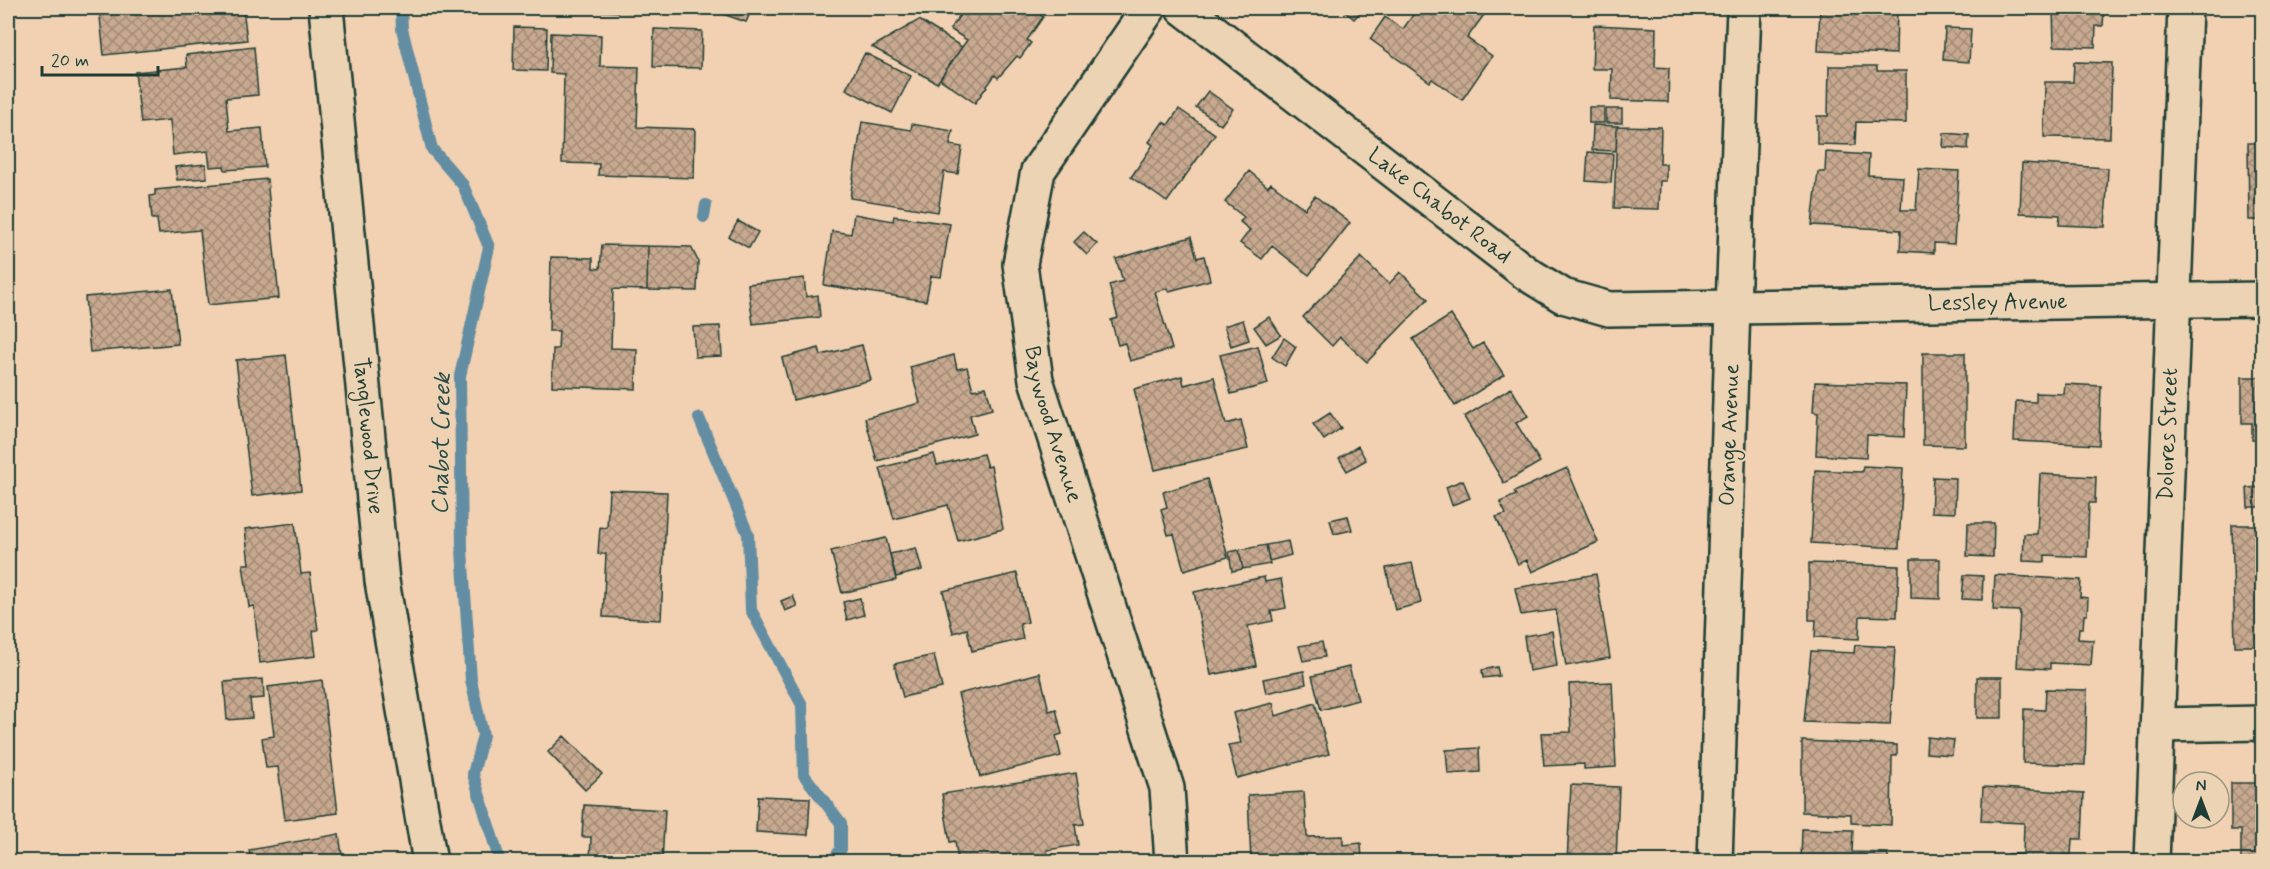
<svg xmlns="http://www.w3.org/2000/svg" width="2270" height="869" viewBox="0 0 2270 869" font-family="Mynerve,sans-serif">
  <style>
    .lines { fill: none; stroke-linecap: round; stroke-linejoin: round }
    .stream { stroke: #628da2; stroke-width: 12 }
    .building { fill: url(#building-cross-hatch); stroke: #1f3d34; stroke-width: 1.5 }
    .minor-casing { stroke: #1f3d34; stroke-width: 38 }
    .tertiary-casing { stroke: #1f3d34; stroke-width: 38 }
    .minor { stroke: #ebd3b3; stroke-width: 33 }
    .tertiary { stroke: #ebd3b3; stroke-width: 33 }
    .labels { text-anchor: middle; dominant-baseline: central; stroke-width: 4.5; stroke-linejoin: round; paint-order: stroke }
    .street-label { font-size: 22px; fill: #1f3d34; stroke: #ebd3b3 }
    .water-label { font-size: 24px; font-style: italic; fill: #2a4a46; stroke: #ebd3b3 }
  </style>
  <defs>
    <pattern id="building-cross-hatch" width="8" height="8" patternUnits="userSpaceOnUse" patternTransform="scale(1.5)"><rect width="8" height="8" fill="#c8a990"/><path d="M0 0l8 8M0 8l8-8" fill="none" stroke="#a28b76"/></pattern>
  </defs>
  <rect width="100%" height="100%" fill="#f1d1b1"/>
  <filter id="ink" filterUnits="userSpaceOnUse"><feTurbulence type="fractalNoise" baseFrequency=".0167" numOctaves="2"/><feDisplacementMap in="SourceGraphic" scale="12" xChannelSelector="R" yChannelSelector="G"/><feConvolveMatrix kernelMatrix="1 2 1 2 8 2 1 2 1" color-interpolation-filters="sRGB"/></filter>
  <g filter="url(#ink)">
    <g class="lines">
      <path class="stream" d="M401,8L402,29L432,149L463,185L489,247L460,376L462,550L471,680L483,735L473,774L500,862
        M704,217L706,205
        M699,418L748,534L751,610L802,705L804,775L841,823V849L832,862"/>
    </g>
    <path class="building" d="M99,8H243L247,40L104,55Z
      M599,8H691V14L599,11Z
      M726,8H748L752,9L746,22L723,14Z
      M965,8H1042L1038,13L1043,17L1027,40L1031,43L1020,58L1017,56L998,78L995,75L975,103L940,79L967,40L950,29Z
      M1341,8H1364L1354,19Z
      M1418,8H1489L1467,38L1492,56L1462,100L1432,79L1430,82L1370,39L1385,17L1403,29Z
      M1820,8H1897L1896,54L1818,51Z
      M2053,8H2114V11L2104,10L2103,26H2096L2095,47L2054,46Z
      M919,20L962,47L937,83L872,47Z
      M1594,25L1656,28L1655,67L1669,68L1668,102L1611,100L1612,69H1592Z
      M514,27L547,28L546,71L513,70Z
      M1945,28L1971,29L1969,62L1943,60Z
      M654,29L702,31L701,68L653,67Z
      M551,33L601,35L600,66L639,67L637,127L695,129L694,178L598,175L599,164L562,163L564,74L550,73Z
      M254,47L258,95L226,98L229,131L262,128L265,167L225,170L224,166L210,167L208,151L173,155L170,120L141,123L135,72L187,67L186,55Z
      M865,53L911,76L892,113L846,89Z
      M2074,62L2112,63L2110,138L2044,137L2045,82H2073Z
      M1829,66H1877V71H1906V123L1856,122L1855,145L1817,144V116H1828Z
      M1208,91L1233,109L1221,125L1196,107Z
      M1589,107H1604V123H1589Z
      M1179,109L1215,134L1167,202L1131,177L1153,145L1149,142L1163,122L1168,125Z
      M1606,109H1622V123H1606Z
      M862,122L911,130L912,124L953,131L950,145L962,147L958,174L944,172L938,212L850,198Z
      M1593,125L1617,126L1616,151L1592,150Z
      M1617,126L1661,127L1660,164H1666V181H1660L1659,209L1614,208Z
      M1944,133L1969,135L1968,149L1943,147Z
      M2248,143H2262V220H2249Z
      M1588,152L1613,154L1611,183L1586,181Z
      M1826,152L1869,155L1868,175L1903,177L1901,210H1916L1919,169L1959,171L1954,244L1934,243V253L1900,251L1901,230L1812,225L1818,172H1825Z
      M2022,163L2108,168L2105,227L2059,225L2060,215L2020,213Z
      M206,164L207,178L177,180L175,167Z
      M1249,171L1268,187L1271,183L1305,209L1315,196L1350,223L1309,275L1272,246L1262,259L1240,243L1250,230L1240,222L1244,217L1225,202Z
      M267,179L279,298L208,305L200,230L159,234L157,219H152L150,196L155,195V190Z
      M854,214L893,221L894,216L950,224L941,277L931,276L926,301L824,285L832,231L851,234Z
      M738,221L758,232L749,248L729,237Z
      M1084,232L1097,244L1087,255L1074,242Z
      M1191,237L1197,258L1204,256L1210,280L1169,291L1168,288L1155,292L1172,349L1130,361L1125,343L1118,345L1111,320L1118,318L1109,285L1123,281L1116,259Z
      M602,245L648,246L647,290L613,289L611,348L637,349L636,389L552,386L553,349H558L559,331H549L551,257L593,258V268L600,269Z
      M648,246L691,247L698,261L697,291L647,290Z
      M1361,257L1389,284L1400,272L1428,299L1367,362L1340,337L1332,346L1303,317Z
      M804,278L806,297L818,295L820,317L753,324L748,284Z
      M172,289L178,344L90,352L85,297Z
      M1451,315L1473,349L1483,343L1504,375L1455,406L1413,339Z
      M1269,317L1281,335L1266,344L1254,327Z
      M1243,320L1249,340L1231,346L1224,326Z
      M720,326L722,356L695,357L693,327Z
      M1284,338L1296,347L1285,366L1272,357Z
      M862,345L871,380L793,400L782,358L819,348L821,355Z
      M1258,346L1268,384L1231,394L1220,355Z
      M1923,353H1965V446L1923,445Z
      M286,355L301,490L252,496L236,360Z
      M954,355L957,369L967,367L973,390L986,387L992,409L970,415L975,434L877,461L865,418L920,403L910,367Z
      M1182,376L1184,385L1214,377L1226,424L1241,420L1248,449L1155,470L1134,389Z
      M2242,377H2262V462H2260V440H2252V423H2242Z
      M1815,382L1906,385L1904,437L1867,435L1866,458L1816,455L1818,413L1813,412Z
      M2065,384L2101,386L2099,445L2014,441L2016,401L2036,402V393L2064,394Z
      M1511,388L1528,416L1516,423L1540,462L1504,483L1464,417Z
      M1330,413L1341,428L1324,440L1313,424Z
      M1358,446L1366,460L1347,471L1339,458Z
      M934,454L937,465L983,454L987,467L991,466L1003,529L958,541L948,505L894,519L880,468Z
      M1863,466L1903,468L1899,548L1811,543L1815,470L1862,472Z
      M1567,468L1598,542L1532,572L1527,560L1518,564L1496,517L1506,514L1500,502L1516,495L1514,492Z
      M2040,474L2096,477L2095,503H2089L2087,557L2045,555V562L2023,561L2024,534H2037Z
      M1933,477L1956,478L1955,513L1931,512Z
      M1207,479L1228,557L1184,570L1174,534L1168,535L1161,509L1167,507L1163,492Z
      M1463,480L1470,498L1452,505L1446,487Z
      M2262,487V507H2248L2247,488Z
      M609,490L667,492L661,620L603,617L606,554H598L600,527L607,528Z
      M1348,516L1352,530L1334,534L1330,520Z
      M295,523L301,574L310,573L318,630L313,631L316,656L260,663L254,606L249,607L243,564H249L245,529Z
      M1968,523H1994L1993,557L1967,556Z
      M2232,525H2262V646H2235Z
      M886,538L896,580L842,593L831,551Z
      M1288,541L1291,555L1269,561L1266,545Z
      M1266,545L1270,564L1243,569L1239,550Z
      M916,548L922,570L896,577L890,554Z
      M1239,550L1243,569L1232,571L1229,552Z
      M1911,559H1940V599L1911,598Z
      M1412,563L1421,603L1395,610L1386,568Z
      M1809,563L1899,566L1897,617L1860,616L1859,639L1815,637L1816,620H1809Z
      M1017,573L1028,622L1020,624L1023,639L972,651L967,629L953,633L943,591Z
      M1596,574L1610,658L1566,666L1556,610L1521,615L1515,588Z
      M1964,575L1983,576L1982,600L1962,599Z
      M1995,575L2081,580L2080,597L2088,598L2087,615H2084L2083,628H2079L2078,639L2093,640L2091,665L2050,663V669L2017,667L2020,611L1993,610Z
      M1264,577L1265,582L1281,579L1286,608L1271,611L1273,621L1248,626L1256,666L1211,675L1194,592Z
      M793,596L797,606L785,611L781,601Z
      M860,598L864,615L847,620L843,602Z
      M1552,631L1557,666L1529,671L1524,636Z
      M1322,642L1325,657L1303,661L1299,646Z
      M1855,645L1895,647L1890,725L1804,722L1811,651L1854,653Z
      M934,655L942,688L903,697L894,664Z
      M1349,667L1358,700L1321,710L1312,676Z
      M1497,667L1499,676L1483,678L1482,670Z
      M1304,671L1306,684L1266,693L1263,679Z
      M1040,673L1049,711L1056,709L1062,734L1056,736L1061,756L980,777L958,694Z
      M1977,677H2002V718H1977Z
      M263,679L264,698L250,699L252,718L227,720L224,682Z
      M322,680L338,813L285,820L278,767L266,768L262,738L274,736L268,687Z
      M1612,682L1616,767L1584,769V764L1544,766L1541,733L1571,732L1569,684Z
      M2046,689L2087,690L2085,765L2023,763L2024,709L2045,710Z
      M1273,703L1276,716L1315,703L1329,754L1237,778L1228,745L1241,743L1233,713Z
      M564,736L602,774L585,790L548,752Z
      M1927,737L1954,740L1952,755L1926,753Z
      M1802,741L1897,745V756H1892L1891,825L1851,823V814L1802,812Z
      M1479,748L1480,772L1448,774L1446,750Z
      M1076,773L1084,824L1075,825L1078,845L1047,850L1049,862H958L955,841L950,842L942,794Z
      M2231,783H2262V862H2241V830H2231Z
      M1571,785L1619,787L1616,862H1567Z
      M1983,787L2084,793L2082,839H2072L2071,855H2063V862H2007L2008,854H2023L2024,823L1981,821Z
      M1304,792L1307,837L1343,836V845L1361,843L1362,862H1251L1248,795Z
      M758,796L810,798L808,835L756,832Z
      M584,805L665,810L662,862H590L591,837H582Z
      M1802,829L1853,830L1852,852L1888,853V862H1801Z
      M339,834L343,862H251L249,850Z
      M933,857V862H889V859Z"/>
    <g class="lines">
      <defs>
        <g id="minor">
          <path id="s1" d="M326,8L382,581L430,862"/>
          <path id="s2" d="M1149,8L1038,171L1020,264L1036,380L1167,788L1172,862"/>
          <path id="s3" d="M1744,8L1733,307L2262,299"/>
          <path d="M2158,725L2262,723"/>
          <path id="s4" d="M2152,862L2185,8"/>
        </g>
        <g id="tertiary">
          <path id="s5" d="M1183,8L1526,273L1563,296L1609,309L1733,307L1715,862"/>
        </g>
      </defs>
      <use href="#minor" class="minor-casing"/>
      <use href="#tertiary" class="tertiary-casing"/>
      <use href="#minor" class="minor"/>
      <use href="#tertiary" class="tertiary"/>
    </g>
  </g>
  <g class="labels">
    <g class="street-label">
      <text stroke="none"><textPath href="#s5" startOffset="324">Lake Chabot Road</textPath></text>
      <text stroke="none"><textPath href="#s3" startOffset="564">Lessley Avenue</textPath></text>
      <text stroke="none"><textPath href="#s2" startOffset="456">Baywood Avenue</textPath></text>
      <text stroke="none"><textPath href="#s4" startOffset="428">Dolores Street</textPath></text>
      <text transform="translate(1730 435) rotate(-88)">Orange Avenue</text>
      <text stroke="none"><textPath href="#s1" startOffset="430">Tanglewood Drive</textPath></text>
    </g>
    <g class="water-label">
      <text transform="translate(442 444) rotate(-89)">Chabot Creek</text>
    </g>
  </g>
  <rect width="2270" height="869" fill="none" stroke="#ebd3b3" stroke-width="30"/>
  <rect x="15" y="15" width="2240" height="839" fill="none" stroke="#1f3d34" stroke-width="2" filter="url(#ink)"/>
  <g transform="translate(2201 800)"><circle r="28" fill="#ebd3b3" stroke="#999780" stroke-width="1.5"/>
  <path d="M0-4.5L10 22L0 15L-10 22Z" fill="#1f3d34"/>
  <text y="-9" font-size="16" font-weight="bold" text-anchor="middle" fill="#1f3d34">N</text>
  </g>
  <path d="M42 66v9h116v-9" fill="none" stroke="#1f3d34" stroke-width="3"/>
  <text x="51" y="66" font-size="18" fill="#1f3d34" stroke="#ebd3b3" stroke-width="4.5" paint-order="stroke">20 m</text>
</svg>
